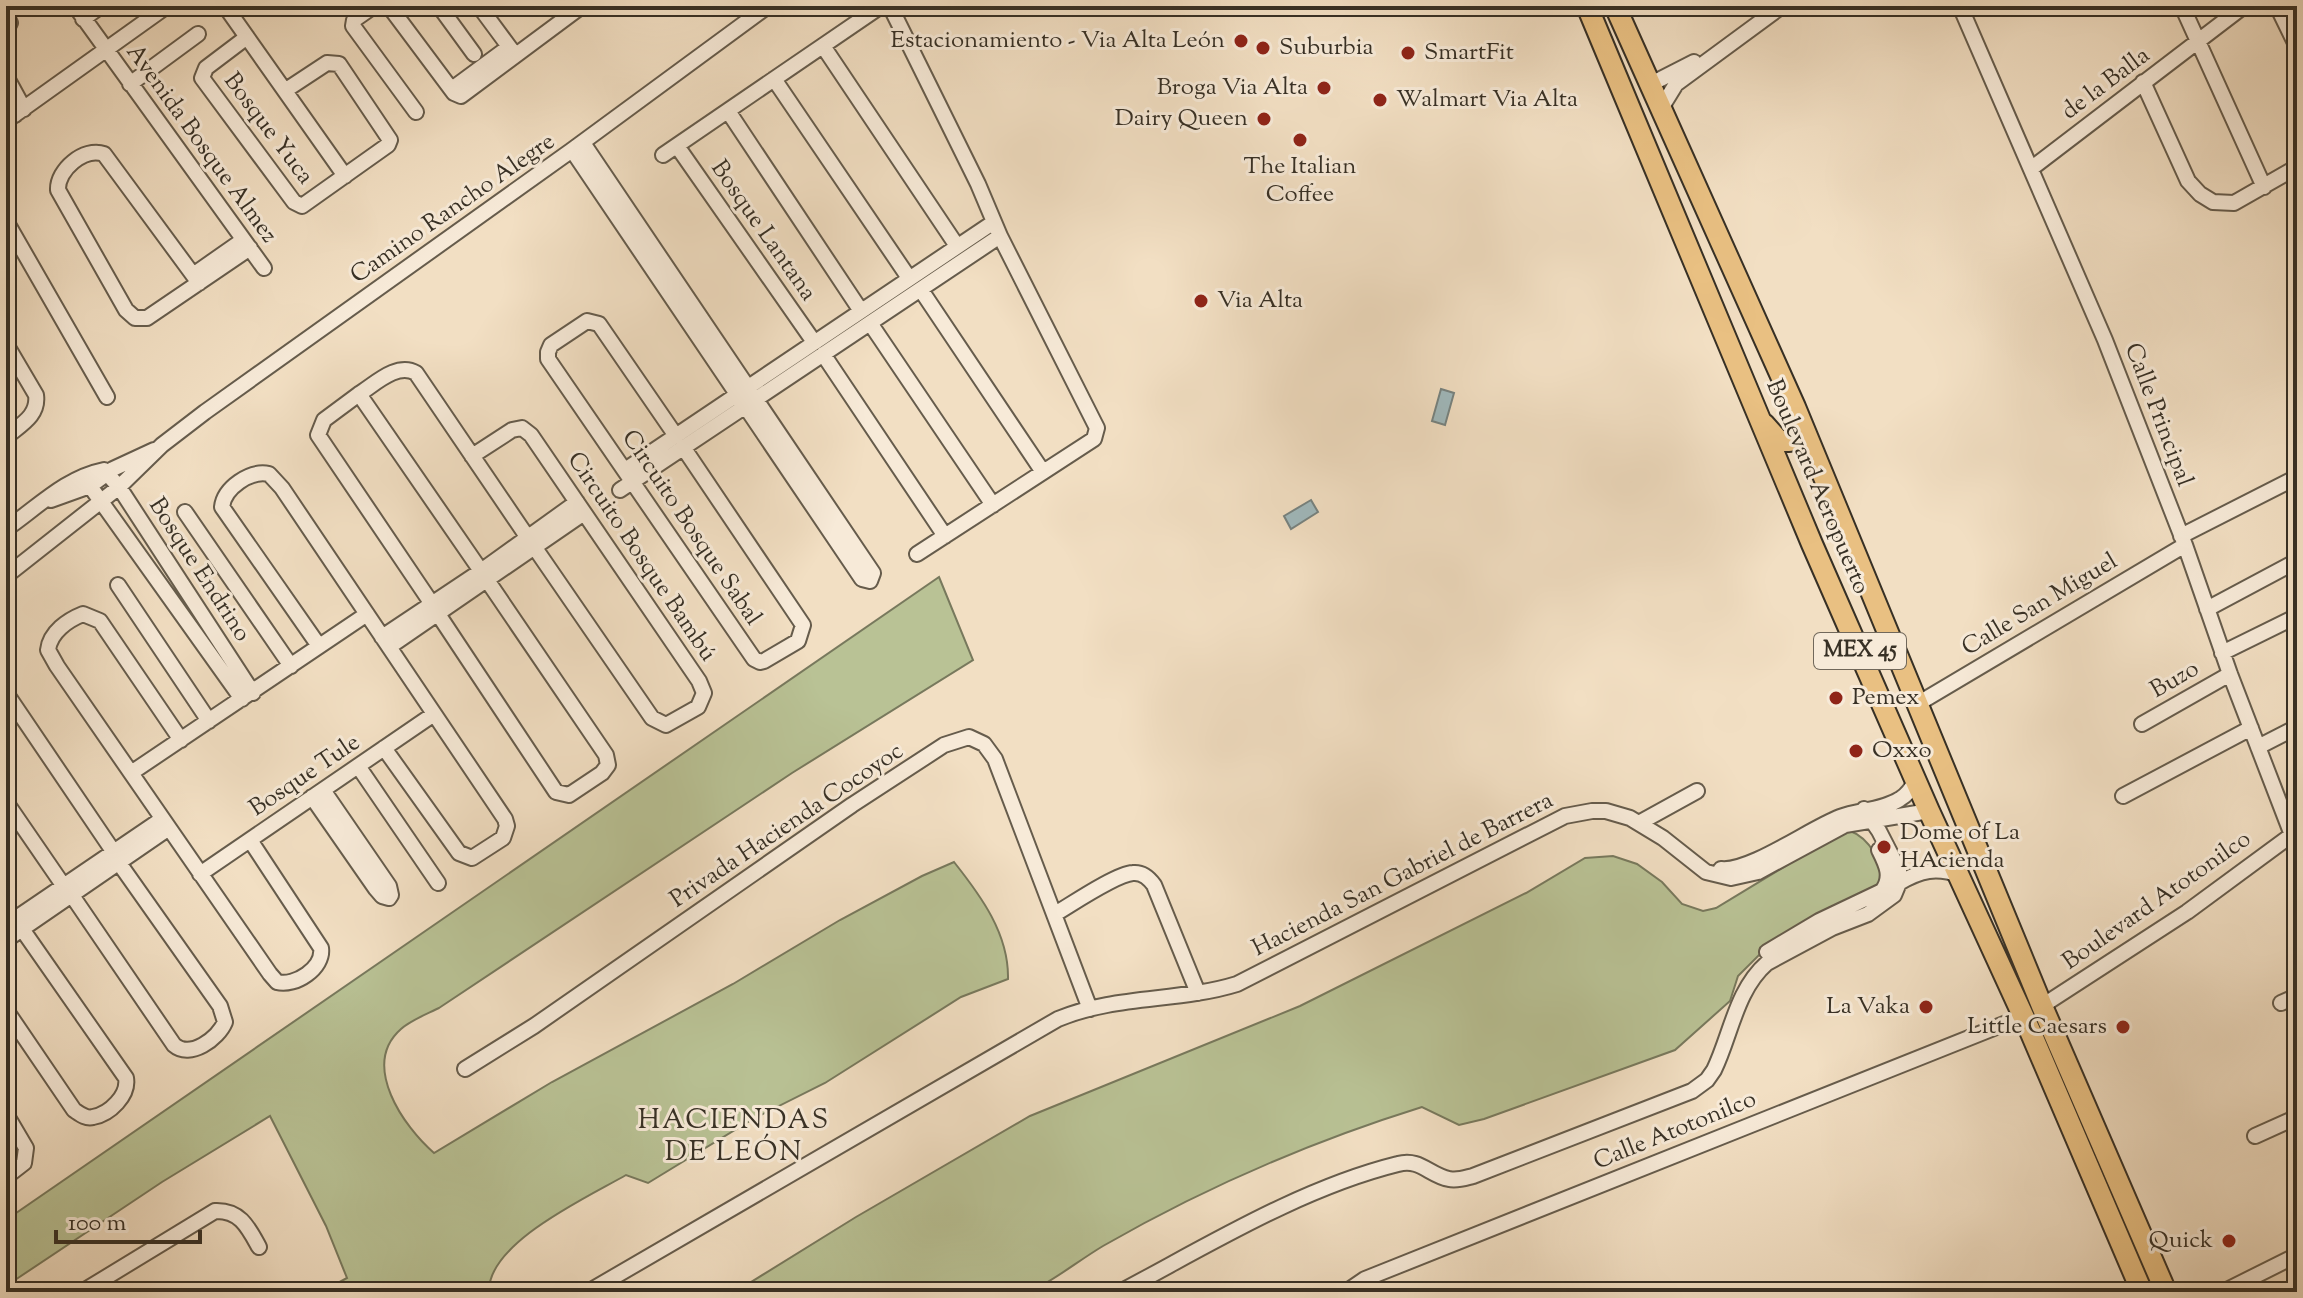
<svg xmlns="http://www.w3.org/2000/svg" width="2303" height="1298" viewBox="0 0 2303 1298" font-family="'Sorts Mill Goudy',serif">
  <style>
    .green { fill: #b9c295; stroke: #78795d; stroke-width: 2 }
    .water { fill: #a0babe; stroke: #768381; stroke-width: 2 }
    .lines { fill: none; stroke-linecap: round; stroke-linejoin: round }
    .minor-casing { stroke: #665c4c; stroke-width: 18 }
    .highway-casing { stroke: #373025; stroke-width: 24 }
    .minor { stroke: #f7ead8; stroke-width: 14 }
    .highway { stroke: #e9c082; stroke-width: 20 }
    .poi-dot { fill: #8f2418; stroke: #f7ead8; stroke-width: 3 }
    .labels { text-anchor: middle; dominant-baseline: central; stroke-width: 6; stroke-linejoin: round; paint-order: stroke }
    .shield { fill: #f7ead8; stroke: #71685b; stroke-width: 2 }
    .shield-label { font-size: 22px; font-weight: bold; fill: #373025 }
    .poi-label { font-size: 24px; fill: #373025; stroke: #f7ead8; text-anchor: start }
    .street-label { font-size: 24px; fill: #373025; stroke: #f7ead8 }
    .quarter-label { font-size: 28px; letter-spacing: 2px; fill: #373025; stroke: #f7ead8 }
  </style>
  <rect width="100%" height="100%" fill="#f2dfc3"/>
  <filter id="stains"><feTurbulence type="fractalNoise" baseFrequency=".0025" numOctaves="4"/><feColorMatrix values="0 0 0 0 .2 0 0 0 0 .09 0 0 0 0 .02 0 0 0 .5 -.17"/></filter>
  <radialGradient id="worn" r=".72"><stop offset=".6" stop-color="#630" stop-opacity="0"/><stop offset="1" stop-color="#630" stop-opacity=".3"/></radialGradient>
  <path class="green" d="M939,577L973,660L792,773L439,1008C427,1014 411,1020 401,1029C360,1065 404,1127 434,1153L552,1082L733,984L840,920L922,876L954,862C981,896 1009,934 1008,979L961,997L825,1083L753,1119L648,1183L626,1175C588,1197 487,1243 489,1292H353L351,1287L341,1292H321L347,1278L326,1226L270,1116L162,1182L6,1286V1220Z
    M1850,831C1868,837 1887,866 1883,885L1766,948L1738,976L1730,1001L1675,1050L1484,1119L1459,1125L1422,1107C1313,1141 1202,1189 1103,1246C1078,1261 1056,1279 1030,1292H735L856,1217L1030,1116L1300,1006L1526,893L1585,858L1613,856L1637,864L1662,882L1682,904L1703,911L1716,908L1840,833Z"/>
  <path class="water" d="M1441,389L1454,393L1445,425L1432,421Z
    M1311,500L1318,512L1291,529L1284,516Z"/>
  <g class="lines">
    <defs>
      <path id="minor" d="M75,6L264,268
        M225,6L345,176
        M374,6L354,20L353,26L416,112
        M389,6L454,93L461,96L582,6
        M439,6L474,54
        M479,6L513,52
        M1960,6L2105,340L2185,545L2230,674L2297,848
        M2182,6L2264,187
        M2277,6L2297,47
        M6,15L10,23L6,29
        M83,19L101,6
        M247,37L206,68L202,78L294,202L302,206L388,145L390,140L339,64L327,63L286,90
        M823,46L957,246
        M6,76L24,109
        M774,79L909,278
        M2143,82L2188,181L2200,194L2213,202L2234,203L2297,167
        M130,84L198,34
        M1649,85L1694,62
        M452,89L509,47
        M6,99L15,115
        M1660,110L1676,84L1782,6
        M728,111L861,311
        M6,121L167,6
        M677,146L814,342
        M572,150L862,579L870,581L873,573L583,143
        M663,155L881,6
        M2032,168L2244,6
        M6,221L107,397
        M193,275L243,240
        M199,283L104,154C84,147 57,170 58,190L126,310L135,318H147L250,248
        M921,290L1043,472
        M870,323L993,505
        M6,344L36,395C39,416 20,425 6,437
        M823,354L945,536
        M359,394C375,384 397,362 416,373L528,538
        M676,436L599,324L587,321L551,345L548,352V359L754,659L760,662L764,661L798,641L803,625L683,447
        M472,456L512,430L522,428L531,435L699,681L704,693L698,707L666,725L652,718L535,548
        M625,470L994,222
        M90,486L242,699
        M620,490L1000,236L978,184L890,6
        M51,500L90,486L113,469L154,450
        M185,512L291,666
        M6,529C38,507 65,478 104,470L119,487L253,693
        M2181,536L2297,477
        M917,554L1094,439L1097,428L1000,236
        M6,576L119,487L162,445L205,412L572,150L768,6
        M118,585L209,721
        M432,604L318,435L324,420L359,394L481,571
        M2207,609L2297,561
        M438,614L556,792L569,795L602,773L608,765L606,755L487,580
        M382,637L481,571L577,502
        M319,646L222,507C224,488 250,470 269,474L282,488L505,819L507,826L503,838L472,858L459,853L384,748
        M389,647L584,513
        M2222,653L2297,616
        M6,693L113,851
        M1919,703L2185,545
        M2142,724L2230,674
        M181,740L100,621L83,614C68,620 50,632 48,650L57,666L270,974L277,982C295,987 324,968 321,948L250,840
        M2258,747L2297,727
        M358,766L438,883
        M131,773L367,614
        M2123,796L2251,728
        M312,797L376,889L382,896L389,898L391,895L389,886L323,790
        M6,802L63,885
        M1639,823L1697,791
        M1721,869C1750,872 1809,829 1840,817C1859,810 1883,810 1900,799C1907,795 1912,788 1916,780
        M200,874L434,714
        M1893,880L1899,883C1921,870 1936,867 1960,875
        M71,894L174,1045C190,1059 218,1039 225,1022L220,1006L119,863
        M1055,914C1072,904 1116,874 1133,873C1143,872 1149,878 1154,885L1198,993
        M6,925L162,819
        M6,940L169,828
        M1767,952L1819,921L1882,891C1893,877 1886,864 1879,850
        M2281,1003L2297,996
        M2042,1006L2187,912L2297,831
        M6,1010L74,1110C80,1114 86,1119 93,1117C110,1114 129,1095 126,1078L22,929
        M465,1069L534,1026L852,805L944,745L969,737L984,744L995,759L1090,1009
        M6,1114L26,1148L24,1163L6,1177
        M2255,1136L2297,1117
        M82,1292L215,1211C240,1210 248,1227 259,1247
        M588,1292L1058,1019C1115,995 1179,1002 1237,984L1565,816L1592,811H1606L1630,818L1663,838L1706,872L1731,878L1758,872L1845,825L1929,811
        M1120,1292C1207,1246 1301,1188 1398,1164C1420,1158 1429,1175 1449,1179C1457,1181 1465,1178 1473,1176L1692,1091L1707,1080L1714,1070C1731,1035 1736,990 1767,963L1832,928L1868,914L1894,895L1899,883V870L1879,831L1864,809
        M1346,1292L1365,1279L2024,1016
        M2223,1292L2297,1255"/>
      <path id="highway" d="M1587,6L1812,544L1929,811L2031,1033L2142,1292
        M1615,6L1795,407L2042,1006L2166,1292
        M1764,424L1779,441H1789L1795,433L1796,412"/>
    </defs>
    <use href="#minor" class="minor-casing"/>
    <use href="#highway" class="highway-casing"/>
    <use href="#minor" class="minor"/>
    <use href="#highway" class="highway"/>
  </g>
  <g class="poi-dot">
    <circle cx="1241" cy="41" r="8"/>
    <circle cx="1263" cy="48" r="8"/>
    <circle cx="1408" cy="53" r="8"/>
    <circle cx="1324" cy="88" r="8"/>
    <circle cx="1380" cy="100" r="8"/>
    <circle cx="1264" cy="119" r="8"/>
    <circle cx="1300" cy="140" r="8"/>
    <circle cx="1201" cy="301" r="8"/>
    <circle cx="1836" cy="698" r="8"/>
    <circle cx="1856" cy="751" r="8"/>
    <circle cx="1884" cy="847" r="8"/>
    <circle cx="1926" cy="1007" r="8"/>
    <circle cx="2123" cy="1027" r="8"/>
    <circle cx="2229" cy="1241" r="8"/>
  </g>
  <g class="labels">
    <rect class="shield" x="1814" y="633" width="92" height="36" rx="6"/>
    <g class="shield-label">
      <text x="1860" y="651">MEX 45</text>
    </g>
    <g class="poi-label">
      <text x="1225" y="41" text-anchor="end">Estacionamiento - Via Alta León</text>
      <text x="1279" y="48">Suburbia</text>
      <text x="1424" y="53">SmartFit</text>
      <text x="1308" y="88" text-anchor="end">Broga Via Alta</text>
      <text x="1396" y="100">Walmart Via Alta</text>
      <text x="1248" y="119" text-anchor="end">Dairy Queen</text>
      <text x="1300" y="167" text-anchor="middle">The Italian<tspan x="1300" dy="28">Coffee</tspan></text>
      <text x="1217" y="301">Via Alta</text>
      <text x="1852" y="698">Pemex</text>
      <text x="1872" y="751">Oxxo</text>
      <text x="1900" y="833">Dome of La<tspan x="1900" dy="28">HAcienda</tspan></text>
      <text x="1910" y="1007" text-anchor="end">La Vaka</text>
      <text x="2107" y="1027" text-anchor="end">Little Caesars</text>
      <text x="2213" y="1241" text-anchor="end">Quick</text>
    </g>
    <g class="street-label">
      <text transform="translate(2106 84) rotate(-37)">de la Balla</text>
      <text transform="translate(268 129) rotate(53)">Bosque Yuca</text>
      <text transform="translate(201 144) rotate(54)">Avenida Bosque Almez</text>
      <text transform="translate(453 209) rotate(-35)">Camino Rancho Alegre</text>
      <text transform="translate(763 231) rotate(55)">Bosque Lantana</text>
      <text transform="translate(2158 415) rotate(69)">Calle Principal</text>
      <text transform="translate(1817 487) rotate(67)">Boulevard Aeropuerto</text>
      <text transform="translate(691 528) rotate(56)">Circuito Bosque Sabal</text>
      <text transform="translate(641 557) rotate(56)">Circuito Bosque Bambú</text>
      <text transform="translate(199 570) rotate(57)">Bosque Endrino</text>
      <text transform="translate(2040 605) rotate(-31)">Calle San Miguel</text>
      <text transform="translate(2175 680) rotate(-30)">Buzo</text>
      <text transform="translate(305 776) rotate(-34)">Bosque Tule</text>
      <text transform="translate(787 826) rotate(-34)">Privada Hacienda Cocoyoc</text>
      <text transform="translate(1403 875) rotate(-27)">Hacienda San Gabriel de Barrera</text>
      <text transform="translate(2157 901) rotate(-35)">Boulevard Atotonilco</text>
      <text transform="translate(1675 1131) rotate(-22)">Calle Atotonilco</text>
    </g>
    <g class="quarter-label">
      <text x="734" y="1121">HACIENDAS<tspan x="734" dy="32">DE LEÓN</tspan></text>
    </g>
  </g>
  <rect width="2303" height="1298" fill="none" stroke="#f2dfc3" stroke-width="32"/>
  <rect x="8" y="8" width="2287" height="1282" fill="none" stroke="#373025" stroke-width="4"/>
  <rect x="16" y="16" width="2271" height="1266" fill="none" stroke="#373025" stroke-width="2"/>
  <path d="M56 1230v12h144v-12" fill="none" stroke="#373025" stroke-width="4"/>
  <text x="68" y="1230" font-size="24" fill="#373025" stroke="#f7ead8" stroke-width="6" paint-order="stroke">100 m</text>
  <rect width="100%" height="100%" filter="url(#stains)"/>
  <rect width="100%" height="100%" fill="url(#worn)"/>
</svg>
